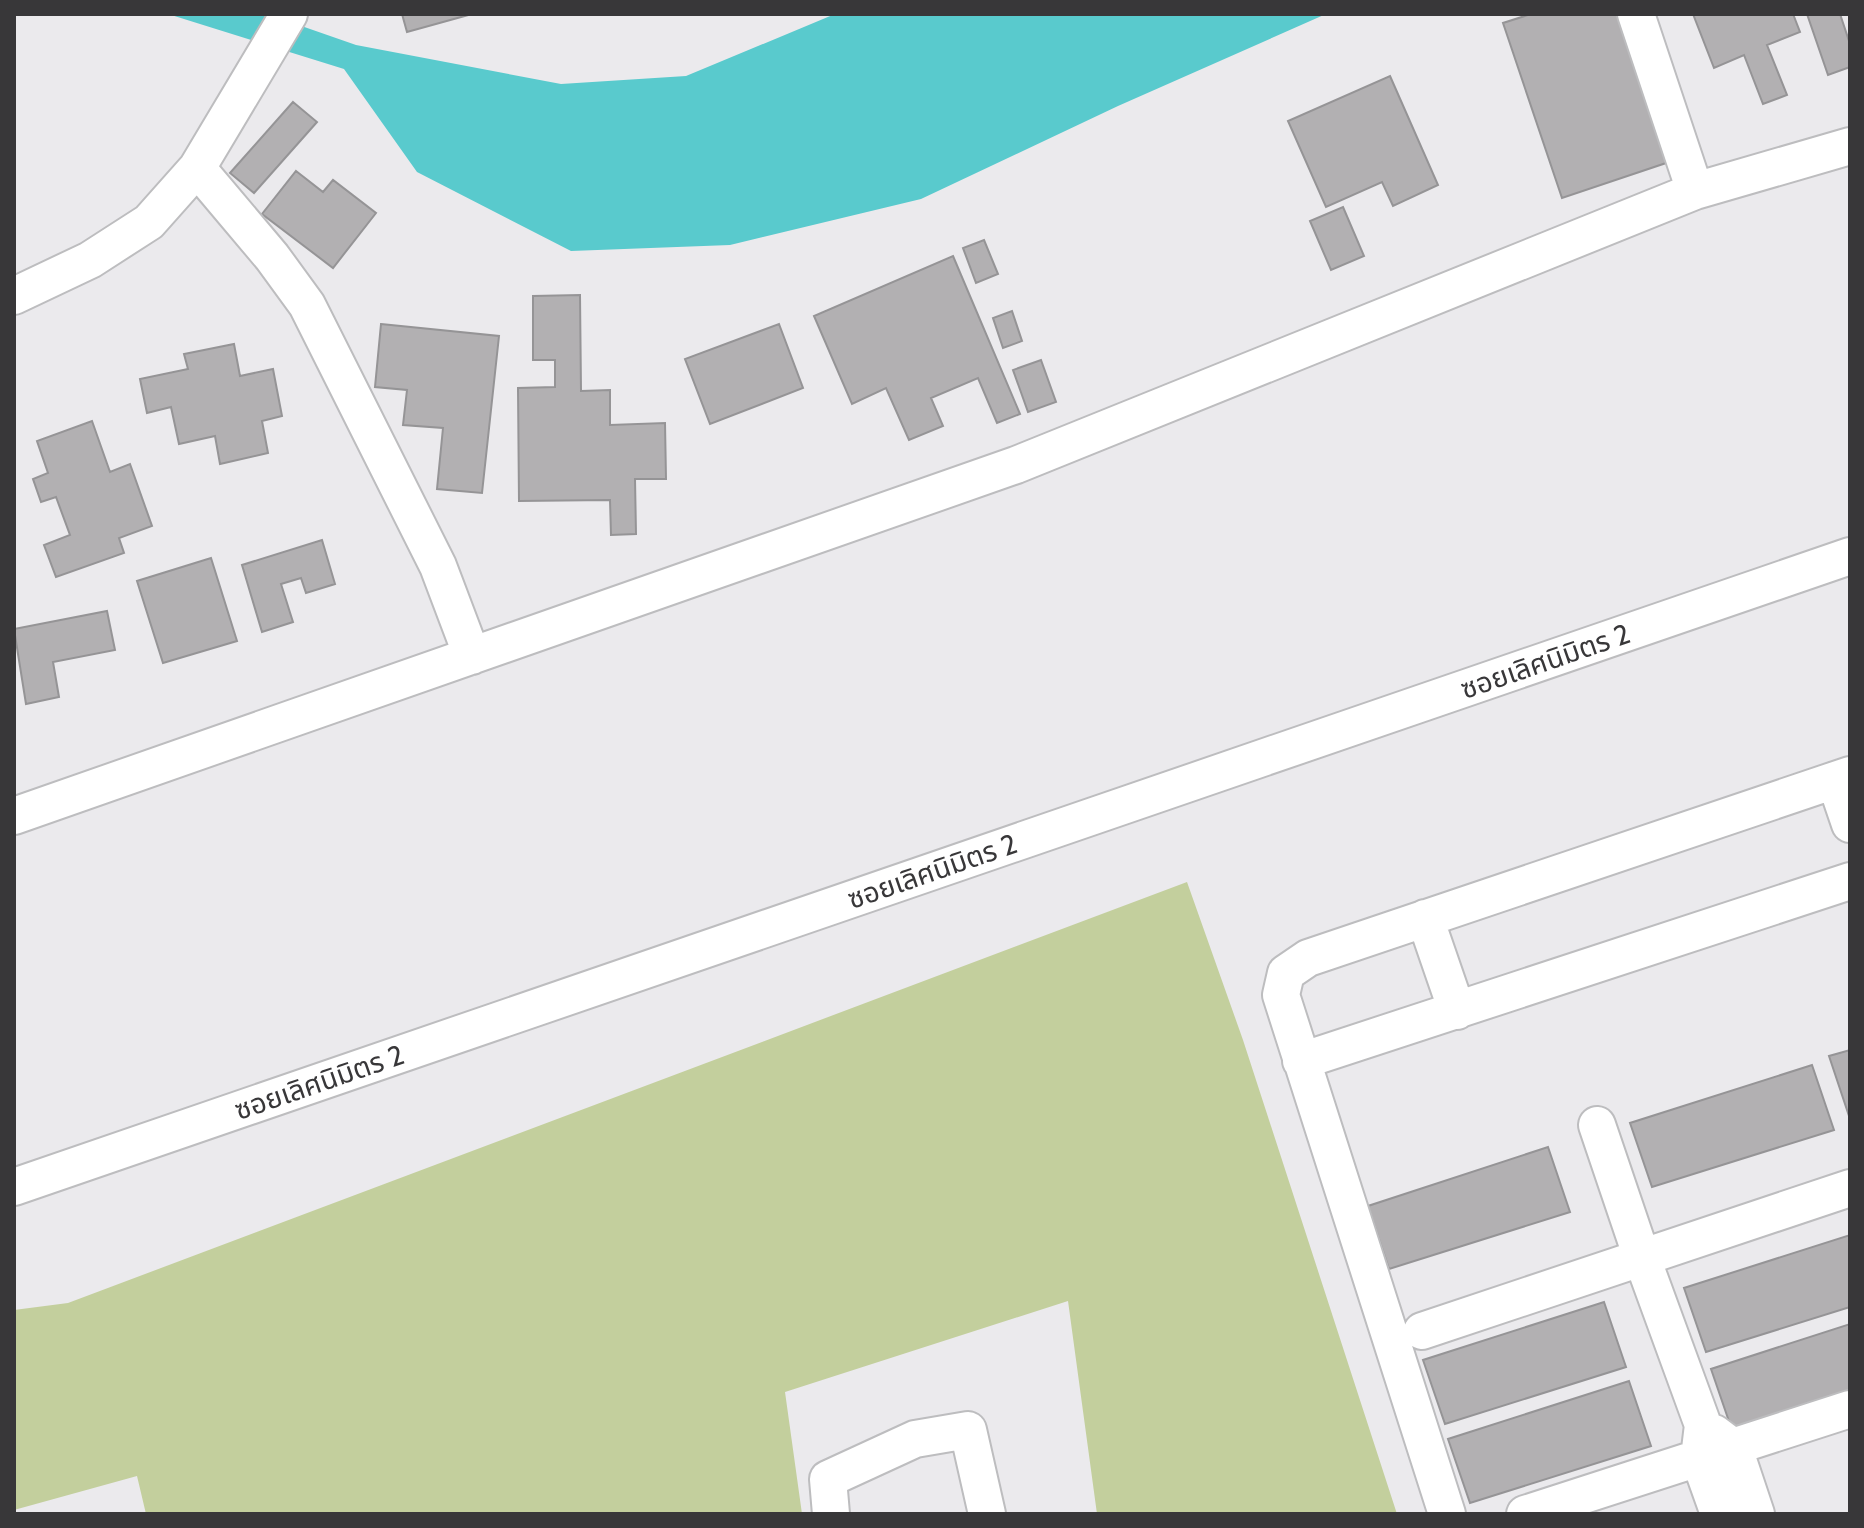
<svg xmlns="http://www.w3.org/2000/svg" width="1864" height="1528" viewBox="0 0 1864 1528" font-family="Cabin,'Noto Sans Thai',sans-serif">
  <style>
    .green { fill: #c3cf9d }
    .water { fill: #59cacd }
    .building { fill: #b2b0b2; stroke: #959496; stroke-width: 2 }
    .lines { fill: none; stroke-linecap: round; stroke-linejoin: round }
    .minor-casing { stroke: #bdbdbf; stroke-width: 40 }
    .minor { stroke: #fff; stroke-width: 36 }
    .labels { text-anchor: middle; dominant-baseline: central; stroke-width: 8; stroke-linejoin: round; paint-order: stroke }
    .street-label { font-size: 28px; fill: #383739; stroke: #fff }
  </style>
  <rect width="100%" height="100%" fill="#ebeaed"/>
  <path class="green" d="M1187,882L1243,1040L1397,1514H1097L1068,1301L785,1392L802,1514H146L137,1476L14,1510V1310L68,1303Z"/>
  <path class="water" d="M168,14H267L356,45L561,84L686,76L835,14H1326L1118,106L921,199L730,245L571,251L417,172L344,69Z"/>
  <path class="building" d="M402,14H472L407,32Z
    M1531,14H1619L1669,162L1562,198L1503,23Z
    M1693,14H1793L1800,32L1767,45L1787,95L1763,104L1744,55L1714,68Z
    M1807,14H1840L1850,44V67L1828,75Z
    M1390,76L1438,185L1393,206L1382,182L1326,207L1288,121Z
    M293,102L317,122L254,193L230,173Z
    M296,171L323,192L333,180L376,213L333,268L262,214Z
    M1343,207L1364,256L1331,270L1310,221Z
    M984,240L998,274L976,283L963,248Z
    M953,256L1020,414L997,423L978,378L931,398L943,426L909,440L886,388L852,404L814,316Z
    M580,295L581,391L610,390V425L665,423L666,479H635L636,534L611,535L610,500L519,501L518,388L555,387V360H533V296Z
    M1012,311L1022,341L1003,348L993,318Z
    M381,324L499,336L482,493L437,489L443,428L403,425L407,390L375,387Z
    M779,324L803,388L710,424L685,359Z
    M234,344L240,376L273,369L282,416L262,421L268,453L220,464L215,436L179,444L171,407L147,413L140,379L188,369L184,354Z
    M1041,360L1056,402L1028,412L1013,370Z
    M92,421L110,472L130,464L152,526L119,538L124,553L56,577L44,545L70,535L56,497L41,502L33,479L48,473L37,441Z
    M322,540L335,584L306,593L301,578L281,584L293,622L262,632L242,565Z
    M211,558L237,641L163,663L137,581Z
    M107,611L115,650L53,662L59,697L26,704L14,629Z
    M1850,1050V1119L1829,1056Z
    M1812,1065L1834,1130L1652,1187L1630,1123Z
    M1548,1147L1570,1212L1389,1269L1368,1206Z
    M1850,1235V1307L1706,1352L1684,1288Z
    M1604,1302L1626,1367L1445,1424L1423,1360Z
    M1850,1324V1395L1733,1433L1711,1369Z
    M1629,1381L1651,1446L1470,1503L1448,1439Z"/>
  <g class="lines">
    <defs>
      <path id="minor" d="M1636,14L1695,191
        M197,168L272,257L307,305L438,566L472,656
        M14,296L90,260L149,222L197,168L289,14
        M1835,780L1850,824
        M14,816L1016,465L1695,191L1850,146
        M1425,918L1457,1011
        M1301,1061L1850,881
        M1597,1125L1642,1258L1703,1425L1699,1458L1719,1514
        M14,1187L1850,556
        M1422,1331L1850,1188
        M1714,1433L1734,1448L1756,1514
        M831,1514L828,1479L915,1439L968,1430L987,1514
        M1447,1514L1281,995L1286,973L1308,958L1850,775
        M1525,1514L1850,1409"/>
    </defs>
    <use href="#minor" class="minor-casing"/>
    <use href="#minor" class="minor"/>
  </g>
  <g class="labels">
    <g class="street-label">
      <text transform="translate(1545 661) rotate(-19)">ซอยเลิศนิมิตร 2</text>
      <text transform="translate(932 871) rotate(-19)">ซอยเลิศนิมิตร 2</text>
      <text transform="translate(319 1082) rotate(-19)">ซอยเลิศนิมิตร 2</text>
    </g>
  </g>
  <rect width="1864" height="1528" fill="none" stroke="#383739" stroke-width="32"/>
</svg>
